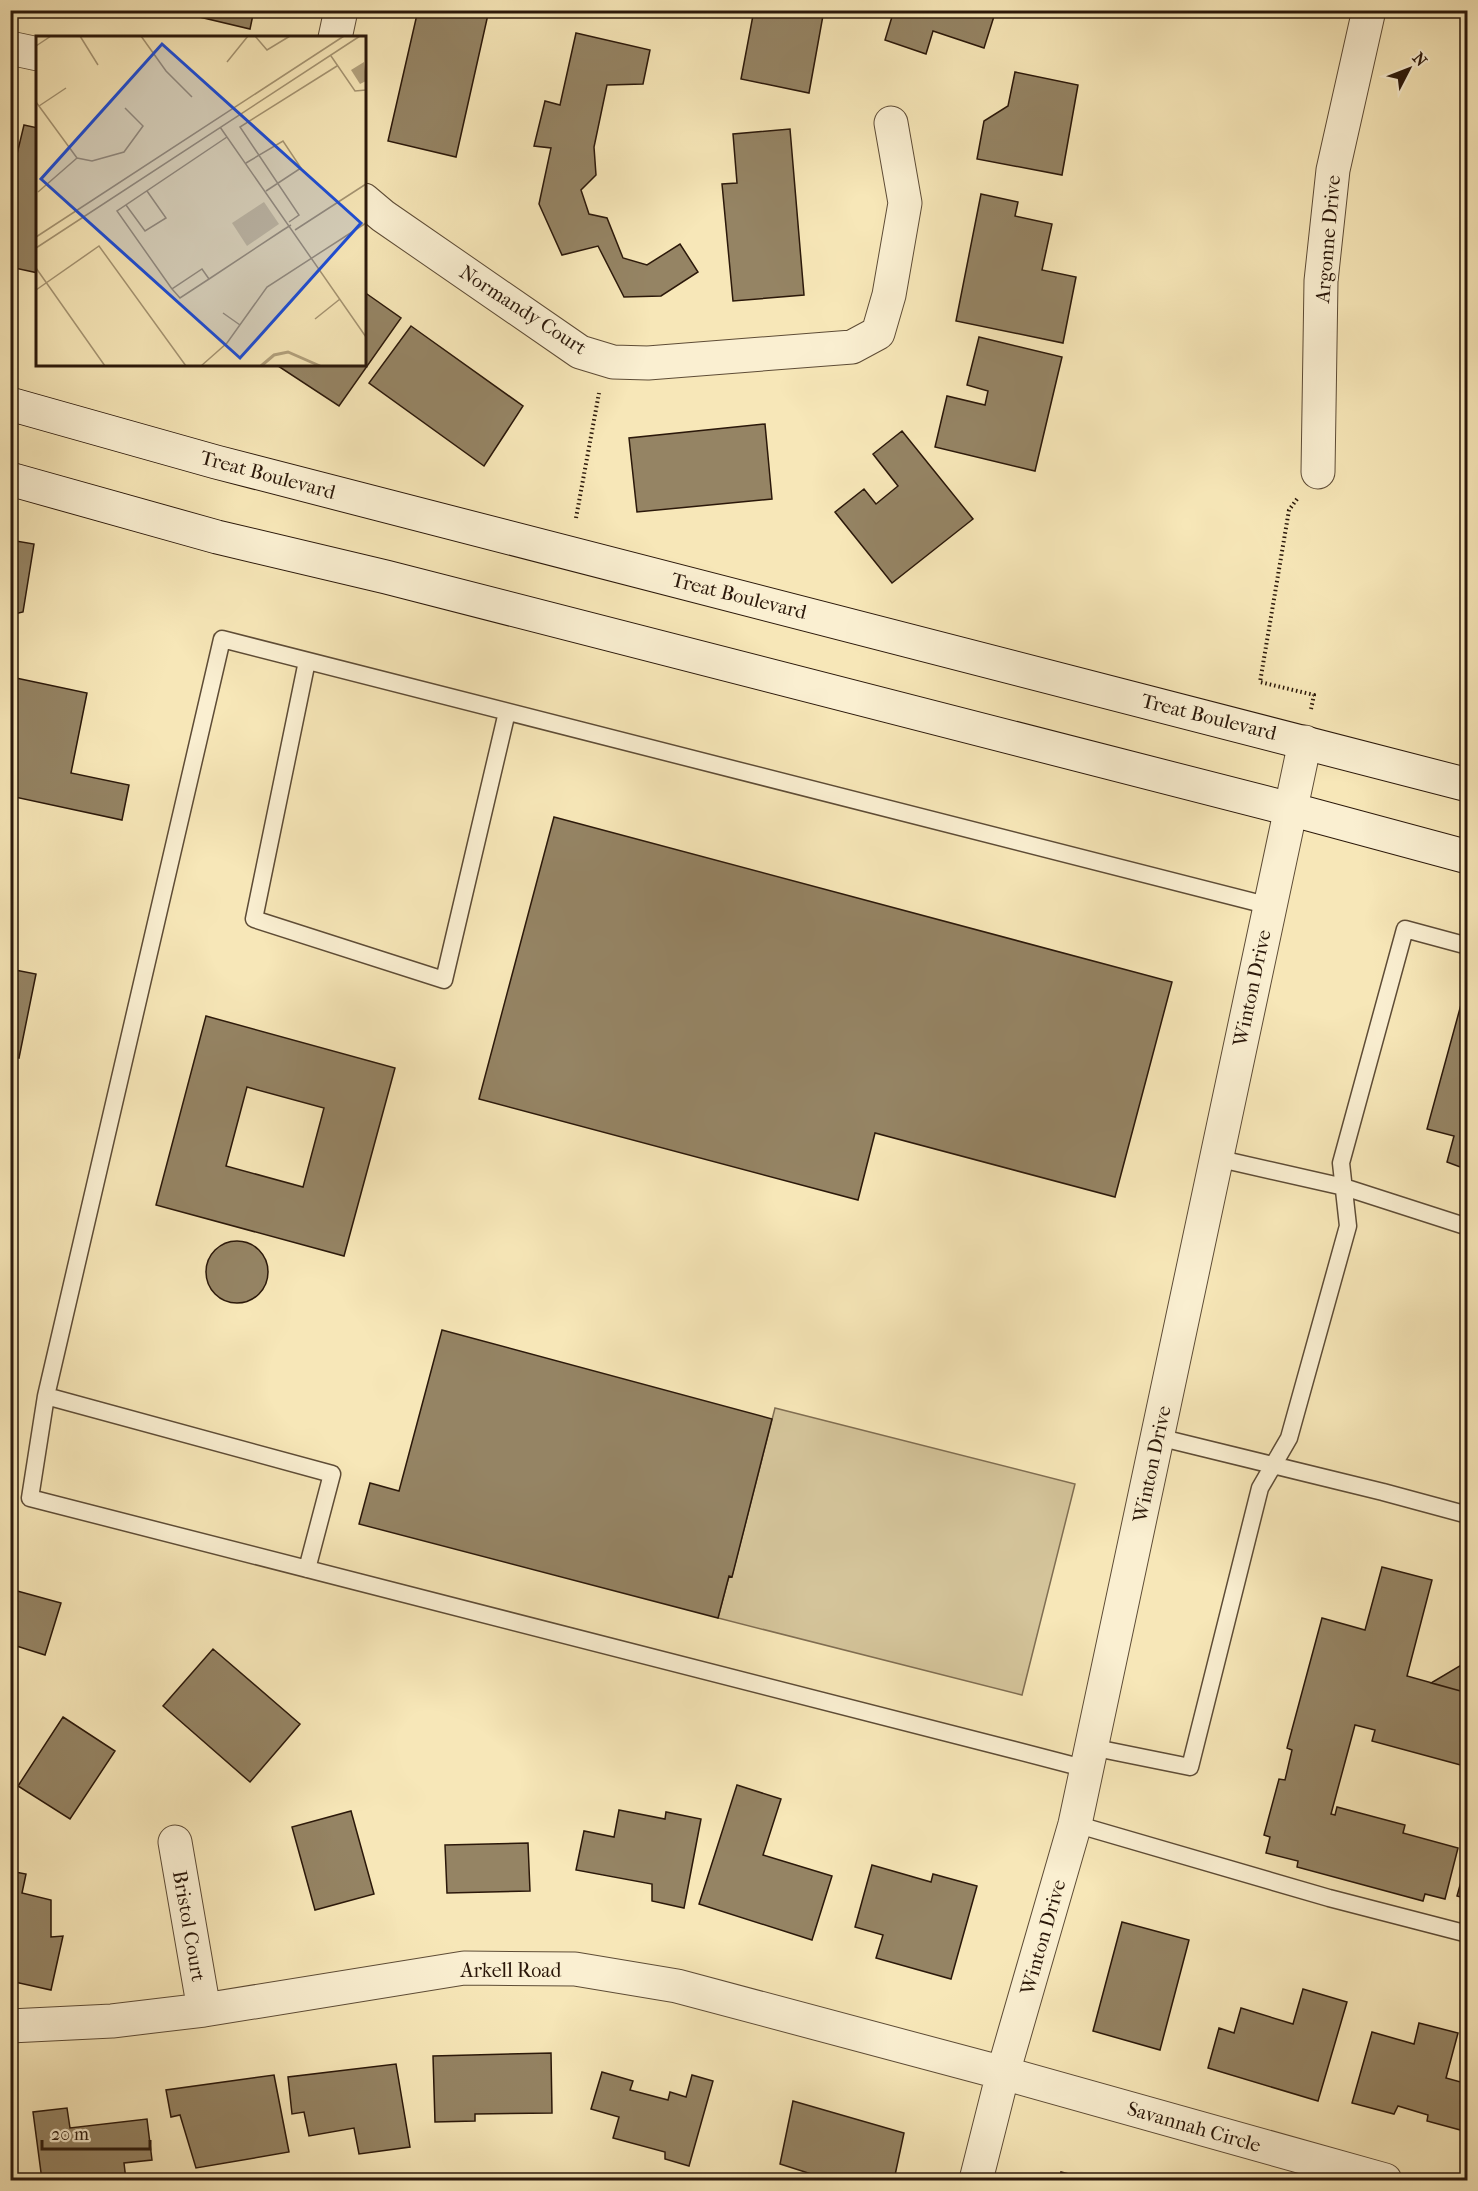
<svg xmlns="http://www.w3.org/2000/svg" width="1478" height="2191" viewBox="0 0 1478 2191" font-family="'IM FELL French Canon',serif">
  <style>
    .green { fill: #d4c49a; stroke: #806e52; stroke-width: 1.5 }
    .building { fill: #958464; stroke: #2b180a; stroke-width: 1.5; fill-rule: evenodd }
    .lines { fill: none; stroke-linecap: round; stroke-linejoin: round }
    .lane-casing { stroke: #5e4c36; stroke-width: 19 }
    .street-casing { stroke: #5e4c36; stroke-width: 35 }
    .secondary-casing { stroke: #2b180a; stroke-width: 35 }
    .path { stroke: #2b180a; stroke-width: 4; stroke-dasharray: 1.5 3; stroke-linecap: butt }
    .lane { stroke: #faefd1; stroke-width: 16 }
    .street { stroke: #faefd1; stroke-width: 33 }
    .secondary { stroke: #faefd1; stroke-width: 33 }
    .labels { text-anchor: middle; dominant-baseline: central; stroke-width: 5; stroke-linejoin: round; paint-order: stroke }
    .street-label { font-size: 20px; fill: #2b180a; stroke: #faefd1 }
    .inset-river { fill: none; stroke: #b2a17d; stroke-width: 3 }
    .inset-road { fill: none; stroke: #a59472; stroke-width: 1.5 }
    .view { fill: #1d4ed8; fill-opacity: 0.15; stroke: #1d4ed8; stroke-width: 3 }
    .inset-edge { fill: none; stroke: #2b180a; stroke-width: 3 }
  </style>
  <rect width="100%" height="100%" fill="#f7e7b8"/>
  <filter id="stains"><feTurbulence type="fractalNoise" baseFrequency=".00333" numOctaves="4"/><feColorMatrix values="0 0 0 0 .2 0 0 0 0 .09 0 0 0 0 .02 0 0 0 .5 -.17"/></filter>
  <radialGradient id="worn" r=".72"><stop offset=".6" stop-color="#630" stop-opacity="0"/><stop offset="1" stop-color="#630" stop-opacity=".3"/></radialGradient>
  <path class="green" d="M775,1408L1075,1484L1022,1695L718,1618L729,1576H732Z"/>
  <path class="building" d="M170,10H254L250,29Z
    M418,10H489L456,157L388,141Z
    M754,10H824L809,93L741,79Z
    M894,10H996L984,48L933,31L926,54L885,40Z
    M576,33L650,50L643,84L607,85L594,147L596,175L581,190L589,214L607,218L623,258L647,265L680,244L698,272L661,296L624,297L598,246L562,255L539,204L551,148L534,146L545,101L560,105Z
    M1015,72L1078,85L1062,175L977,159L984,121L1008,106Z
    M24,125L38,128V273L10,267V183Z
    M790,129L804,295L733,301L722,184L737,183L733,134Z
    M981,194L1018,202L1015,216L1052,224L1042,270L1076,277L1063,343L956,321Z
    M367,294L401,318L339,406L275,364H364V298Z
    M411,326L523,406L484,466L369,383Z
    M979,337L1062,357L1035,471L935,447L947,396L985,405L988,391L967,385Z
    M765,424L772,499L637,512L629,438Z
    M902,431L973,519L892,583L835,512L864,489L876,504L898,486L873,454Z
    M10,540L34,544L23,612L10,615Z
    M16,678L87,693L71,773L129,785L122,820L10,796V707Z
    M10,815L16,816L10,852Z
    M554,817L1172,982L1115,1197L875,1133L858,1200L479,1099Z
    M10,938L15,939L10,965Z
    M10,969L36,974L19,1058L10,1056Z
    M1468,979V1170L1447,1162L1454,1136L1427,1129Z
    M206,1016L395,1068L344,1256L156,1205ZM247,1087L324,1108L303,1187L226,1166Z
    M206 1272a31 31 0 1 1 62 0a31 31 0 1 1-62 0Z
    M442,1330L772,1419L732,1577L729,1576L718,1618L359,1524L370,1483L399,1491Z
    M1382,1567L1432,1580L1407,1676L1468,1693V1767L1372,1741L1375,1730L1355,1725L1331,1814L1335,1815L1337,1807L1405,1825L1403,1833L1458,1848L1445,1899L1425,1894L1423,1901L1297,1867L1298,1861L1266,1853L1270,1837L1264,1835L1279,1779L1285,1780L1292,1750L1287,1748L1322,1618L1365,1630Z
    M10,1589L61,1603L45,1655L10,1644Z
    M213,1649L300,1724L250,1782L163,1706Z
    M1468,1661V1693L1431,1683Z
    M63,1717L115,1751L70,1819L18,1786Z
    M737,1785L781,1799L763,1855L832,1876L812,1940L699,1904Z
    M619,1810L665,1819L666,1812L701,1819L684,1908L652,1901V1884L576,1870L584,1831L614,1837Z
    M351,1811L374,1894L315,1910L292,1827Z
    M528,1843L530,1891L447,1893L445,1845Z
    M1468,1857V1899L1457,1896Z
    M872,1865L931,1882L933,1874L977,1886L951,1979L876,1958L883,1935L855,1927Z
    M10,1871L26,1874L22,1893L51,1900V1937L63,1936L51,1990L10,1981Z
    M1122,1922L1189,1940L1160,2050L1093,2031Z
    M1303,1989L1347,2002L1318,2101L1208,2068L1219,2028L1234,2033L1241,2008L1293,2024Z
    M1419,2023L1458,2033L1446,2078L1468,2084V2118L1464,2131L1427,2121L1428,2115L1398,2106L1394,2114L1352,2103L1372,2032L1414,2044Z
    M551,2053L552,2113L475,2114V2121L435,2122L433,2056Z
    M396,2064L410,2147L359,2154L354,2128L309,2136L304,2112L292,2114L288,2077Z
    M602,2072L633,2081L630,2090L668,2100L670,2092L686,2097L692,2075L713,2081L689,2166L665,2159V2152L613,2138L619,2117L591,2109Z
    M274,2075L289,2152L196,2168L180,2115L171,2117L166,2090Z
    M793,2101L904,2133L894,2180H830L780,2164Z
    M67,2108L70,2128L147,2119L152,2160L124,2163L126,2180H42L33,2112Z
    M1061,2172L1093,2180H1059Z"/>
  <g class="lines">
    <defs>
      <path id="lane" d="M307,661L254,919L444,980L507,712
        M1216,1158L1344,1187L1468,1227
        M46,1396L222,639L1270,906
        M1158,1437L1383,1492L1468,1515
        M307,1569L332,1474L46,1396L30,1498L1014,1750L1087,1769
        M1091,1747L1190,1767L1260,1488L1289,1438L1348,1226L1341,1163L1405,929L1468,946
        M1075,1824L1329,1898L1468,1934"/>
      <path id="street" d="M335,38L341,10
        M10,48L38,54
        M364,200L383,216L580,352L613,362L648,363L852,347L878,333L889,295L905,203L891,123
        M1318,472L1321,281L1333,170L1369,10
        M175,1842L204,2010
        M10,2026L112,2021L204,2010L464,1968L575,1969L677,1986L1003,2073L1385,2180
        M976,2180L1003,2073L1075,1824L1305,742"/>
      <path id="secondary" d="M10,404L216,462L1468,785
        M10,479L217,537L386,577L1290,809L1468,857"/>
    </defs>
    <use href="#lane" class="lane-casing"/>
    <use href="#street" class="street-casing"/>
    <use href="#secondary" class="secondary-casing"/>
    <path class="path" d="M1297,499L1289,510L1260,682L1314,695L1311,709
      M576,518L599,393"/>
    <use href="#lane" class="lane"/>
    <use href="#street" class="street"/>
    <use href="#secondary" class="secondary"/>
  </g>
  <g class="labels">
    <g class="street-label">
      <text transform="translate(1328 239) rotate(-85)">Argonne Drive</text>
      <text transform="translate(523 310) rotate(33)">Normandy Court</text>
      <text transform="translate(268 475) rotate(15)">Treat Boulevard</text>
      <text transform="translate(739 596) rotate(14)">Treat Boulevard</text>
      <text transform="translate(1209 717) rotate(14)">Treat Boulevard</text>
      <text transform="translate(1252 988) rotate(-78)">Winton Drive</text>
      <text transform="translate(1152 1464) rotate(-78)">Winton Drive</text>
      <text transform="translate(189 1926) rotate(80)">Bristol Court</text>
      <text transform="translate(1043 1937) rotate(-74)">Winton Drive</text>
      <text x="511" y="1970">Arkell Road</text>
      <text transform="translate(1194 2127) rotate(16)">Savannah Circle</text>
    </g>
  </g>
  <g transform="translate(36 36)">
    <rect width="330" height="330" fill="#f7e7b8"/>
    <path d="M228,166L243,188L211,210L196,187Z" fill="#d4c49a"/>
    <path d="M328,26L330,45L324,48L315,34Z" fill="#b2a17d"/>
    <path class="inset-river" d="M225,330L238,319L252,316L284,330"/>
    <path class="inset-road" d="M44,0L62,29M105,0L130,35L156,61M219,0L231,14L254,0M0,10L15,0M295,20L319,55L330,54M191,26L212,0M0,66L41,122M3,70L30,52M184,91L330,301M41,122L56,125L88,116L107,90L89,72M210,127L247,105L265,132L230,155M2,156L41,122M90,169L109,195L130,182L111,155M253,186L263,179L204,91L301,30M259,194L330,148M0,201L308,0M0,212L324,0M0,232L69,330M173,243L166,233L136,253L144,262L173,243L247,194L255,189M136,253L81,175L191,101M0,254L63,210L150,330M187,277L204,289M279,283L304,263M165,330L191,307L231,251L330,187"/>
    <path class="view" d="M126,8L325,187L204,322L5,143Z"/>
    <rect width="330" height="330" class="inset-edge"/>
  </g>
  <rect width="1478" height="2191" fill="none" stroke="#f7e7b8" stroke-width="36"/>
  <rect x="12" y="12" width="1454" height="2167" fill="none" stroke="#2b180a" stroke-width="3"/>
  <rect x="18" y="18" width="1442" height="2155" fill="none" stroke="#2b180a" stroke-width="1.5"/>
  <g transform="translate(1409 69) rotate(48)" stroke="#faefd1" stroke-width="4.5" paint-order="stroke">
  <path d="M0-4.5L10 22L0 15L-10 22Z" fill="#2b180a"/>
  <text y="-9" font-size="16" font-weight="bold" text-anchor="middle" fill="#2b180a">N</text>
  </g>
  <path d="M42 2140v9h108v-9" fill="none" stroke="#2b180a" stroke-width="3"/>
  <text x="51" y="2140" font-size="18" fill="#2b180a" stroke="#faefd1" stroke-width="4.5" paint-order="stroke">20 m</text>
  <rect width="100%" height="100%" filter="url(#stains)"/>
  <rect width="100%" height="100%" fill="url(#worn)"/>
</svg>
